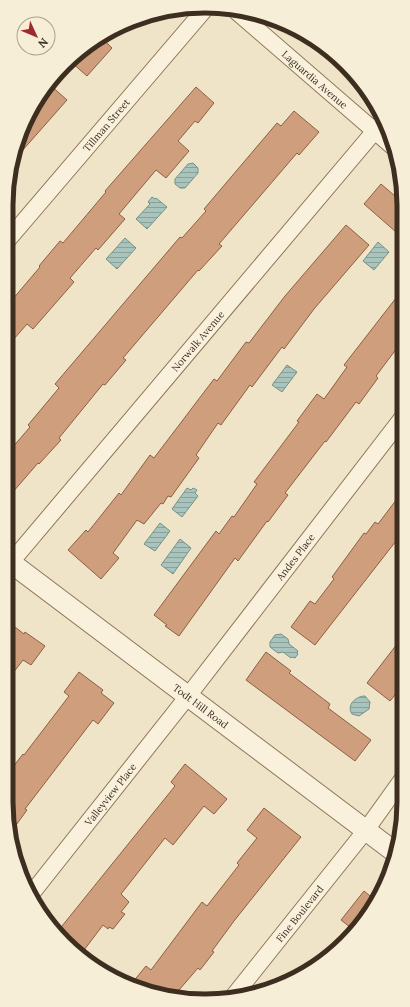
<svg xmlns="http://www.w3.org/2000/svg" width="410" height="1007" viewBox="0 0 410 1007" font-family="Lora,serif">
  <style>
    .water { fill: url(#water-rules); stroke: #6f938a }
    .building { fill: #cf9f7d; stroke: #8d5f41 }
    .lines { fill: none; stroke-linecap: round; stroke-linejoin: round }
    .minor-casing { stroke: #8d765c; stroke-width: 18 }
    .tertiary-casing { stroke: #8d765c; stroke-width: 22 }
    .minor { stroke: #faf1dc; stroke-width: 16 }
    .tertiary { stroke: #faf1dc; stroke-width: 20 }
    .labels { text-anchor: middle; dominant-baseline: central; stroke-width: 3.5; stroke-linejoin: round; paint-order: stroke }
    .street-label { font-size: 10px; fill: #3d2e20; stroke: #f7eed8 }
    .rim { fill: none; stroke: #3d2e20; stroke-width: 5 }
  </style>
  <defs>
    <pattern id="water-rules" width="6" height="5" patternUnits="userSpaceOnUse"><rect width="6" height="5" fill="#a9c4bc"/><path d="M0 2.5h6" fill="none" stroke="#8ba098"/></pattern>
  </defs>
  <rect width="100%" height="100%" fill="#f0e4c8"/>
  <path class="water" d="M193,163L198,168V173L185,188H180L175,184V179L188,164Z
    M152,197L155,199L156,198L167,207L147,229L136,219L150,204L148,202Z
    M125,238L136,248L117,269L106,259Z
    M378,242L389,252L374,270L363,261Z
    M287,365L297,372L282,392L272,385Z
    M187,488L191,490L193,488L197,490L195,493L198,496L182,517L172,509Z
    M160,523L170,531L155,551L144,544Z
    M180,539L191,548L173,574L161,565Z
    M281,634L288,639L289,644L298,651L297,653L298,654L295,658L292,657L291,658L283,652L278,653L270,647V642L275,635Z
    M365,696L370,702L369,709L359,716L352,714C346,705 356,696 365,696Z"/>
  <path class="building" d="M102,38L112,48L87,76L71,62Z
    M49,84L67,100L14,160L16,141Z
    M196,87L214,103L198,123L195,121L178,141L189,151L166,178L156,170L119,214L125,219L98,250L96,248L70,278L74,282L33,329L27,324L6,348V307L40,267L39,266L60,241L63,243L106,192L105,191Z
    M294,111L319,132L299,155L297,153L219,244L222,246L199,271L198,270L123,358L126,360L105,385L103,384L59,438L61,440L39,464L38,463L6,500V455L30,427L28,425L59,388L55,384L180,237L182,238L206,211L204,209L277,123L281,126Z
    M381,184L402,202V225L396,232L364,204Z
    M346,225L369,245L314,309L284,349L282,347L252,387L250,385L221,425L218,423L196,455L199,458L171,497L168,496L163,504L161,503L144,524L137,520L113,553L119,558L101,579L68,550L86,530L88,532L119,493L121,495L150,455L154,458L214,379L217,381L246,342L249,343L285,296Z
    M403,289V340L376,376L378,378L359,404L356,402L326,442L325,441L285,493L288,495L268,522L267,521L238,561L235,558L179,636L165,626L167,625L154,615L216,531L219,534L232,516L234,517L257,484L254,482L299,422L297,421L317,394L324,399L347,367L344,365Z
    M403,491V532L315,645L291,627L310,601L315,604L334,579L332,577L364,533L366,534L375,522L378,524Z
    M6,620L24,634L25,632L45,646L31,665L23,660L6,682Z
    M404,635V684L390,701L367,683Z
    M266,652L291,671L289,673L330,704L328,708L371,740L355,761L246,680Z
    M79,672L103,690L101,693L114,703L98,724L93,720L25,809L27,810L11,832L6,802V776L23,754L24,755L69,696L64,692Z
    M185,764L227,799L214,814L204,806L173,845L165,838L121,894L129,902L121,912L125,914L113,929L109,927L108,929L103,925L81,954L58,935L60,933L58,931L175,786L171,782Z
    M264,808L301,837L234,921L212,951L214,952L200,970L198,968L173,997L132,983L146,966L151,970L202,902L207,906L239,865L237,863L257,838L247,830Z
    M364,891L375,900L363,923L355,931L341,920Z"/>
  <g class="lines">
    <defs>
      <g id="minor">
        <path id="s1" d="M237,12L392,146"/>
        <path id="s2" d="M6,242L206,8"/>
        <path id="s3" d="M6,568L384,120"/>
        <path id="s4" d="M32,893L188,696L403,417"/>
        <path id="s5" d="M232,998L366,830L404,777"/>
      </g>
      <g id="tertiary">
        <path id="s6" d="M6,559L396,853"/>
      </g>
    </defs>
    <use href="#minor" class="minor-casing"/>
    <use href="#tertiary" class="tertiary-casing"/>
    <use href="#minor" class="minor"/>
    <use href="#tertiary" class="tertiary"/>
  </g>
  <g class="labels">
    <g class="street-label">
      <text stroke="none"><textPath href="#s1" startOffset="103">Laguardia Avenue</textPath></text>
      <text stroke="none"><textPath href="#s2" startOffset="154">Tillman Street</textPath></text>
      <text stroke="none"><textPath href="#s3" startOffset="297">Norwalk Avenue</textPath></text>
      <text stroke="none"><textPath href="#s4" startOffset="427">Andes Place</textPath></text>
      <text stroke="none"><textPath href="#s6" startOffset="244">Todt Hill Road</textPath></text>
      <text stroke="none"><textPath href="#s4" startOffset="126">Valleyview Place</textPath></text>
      <text stroke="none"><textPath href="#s5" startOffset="108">Fine Boulevard</textPath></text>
    </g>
  </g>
  <path d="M0 0H410V1007H0ZM205 13H205A192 192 0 0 1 397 205V802A192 192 0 0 1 205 994H205A192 192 0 0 1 13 802V205A192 192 0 0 1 205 13Z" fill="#f7eed8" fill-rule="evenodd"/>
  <path class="rim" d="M205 13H205A192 192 0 0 1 397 205V802A192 192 0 0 1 205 994H205A192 192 0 0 1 13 802V205A192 192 0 0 1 205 13Z"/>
  <g transform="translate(36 36) rotate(134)"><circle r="19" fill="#f7eed8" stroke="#ada18e"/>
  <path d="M0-3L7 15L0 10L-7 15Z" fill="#9e2a2b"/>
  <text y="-6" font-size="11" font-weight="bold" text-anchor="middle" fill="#3d2e20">N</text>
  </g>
</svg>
